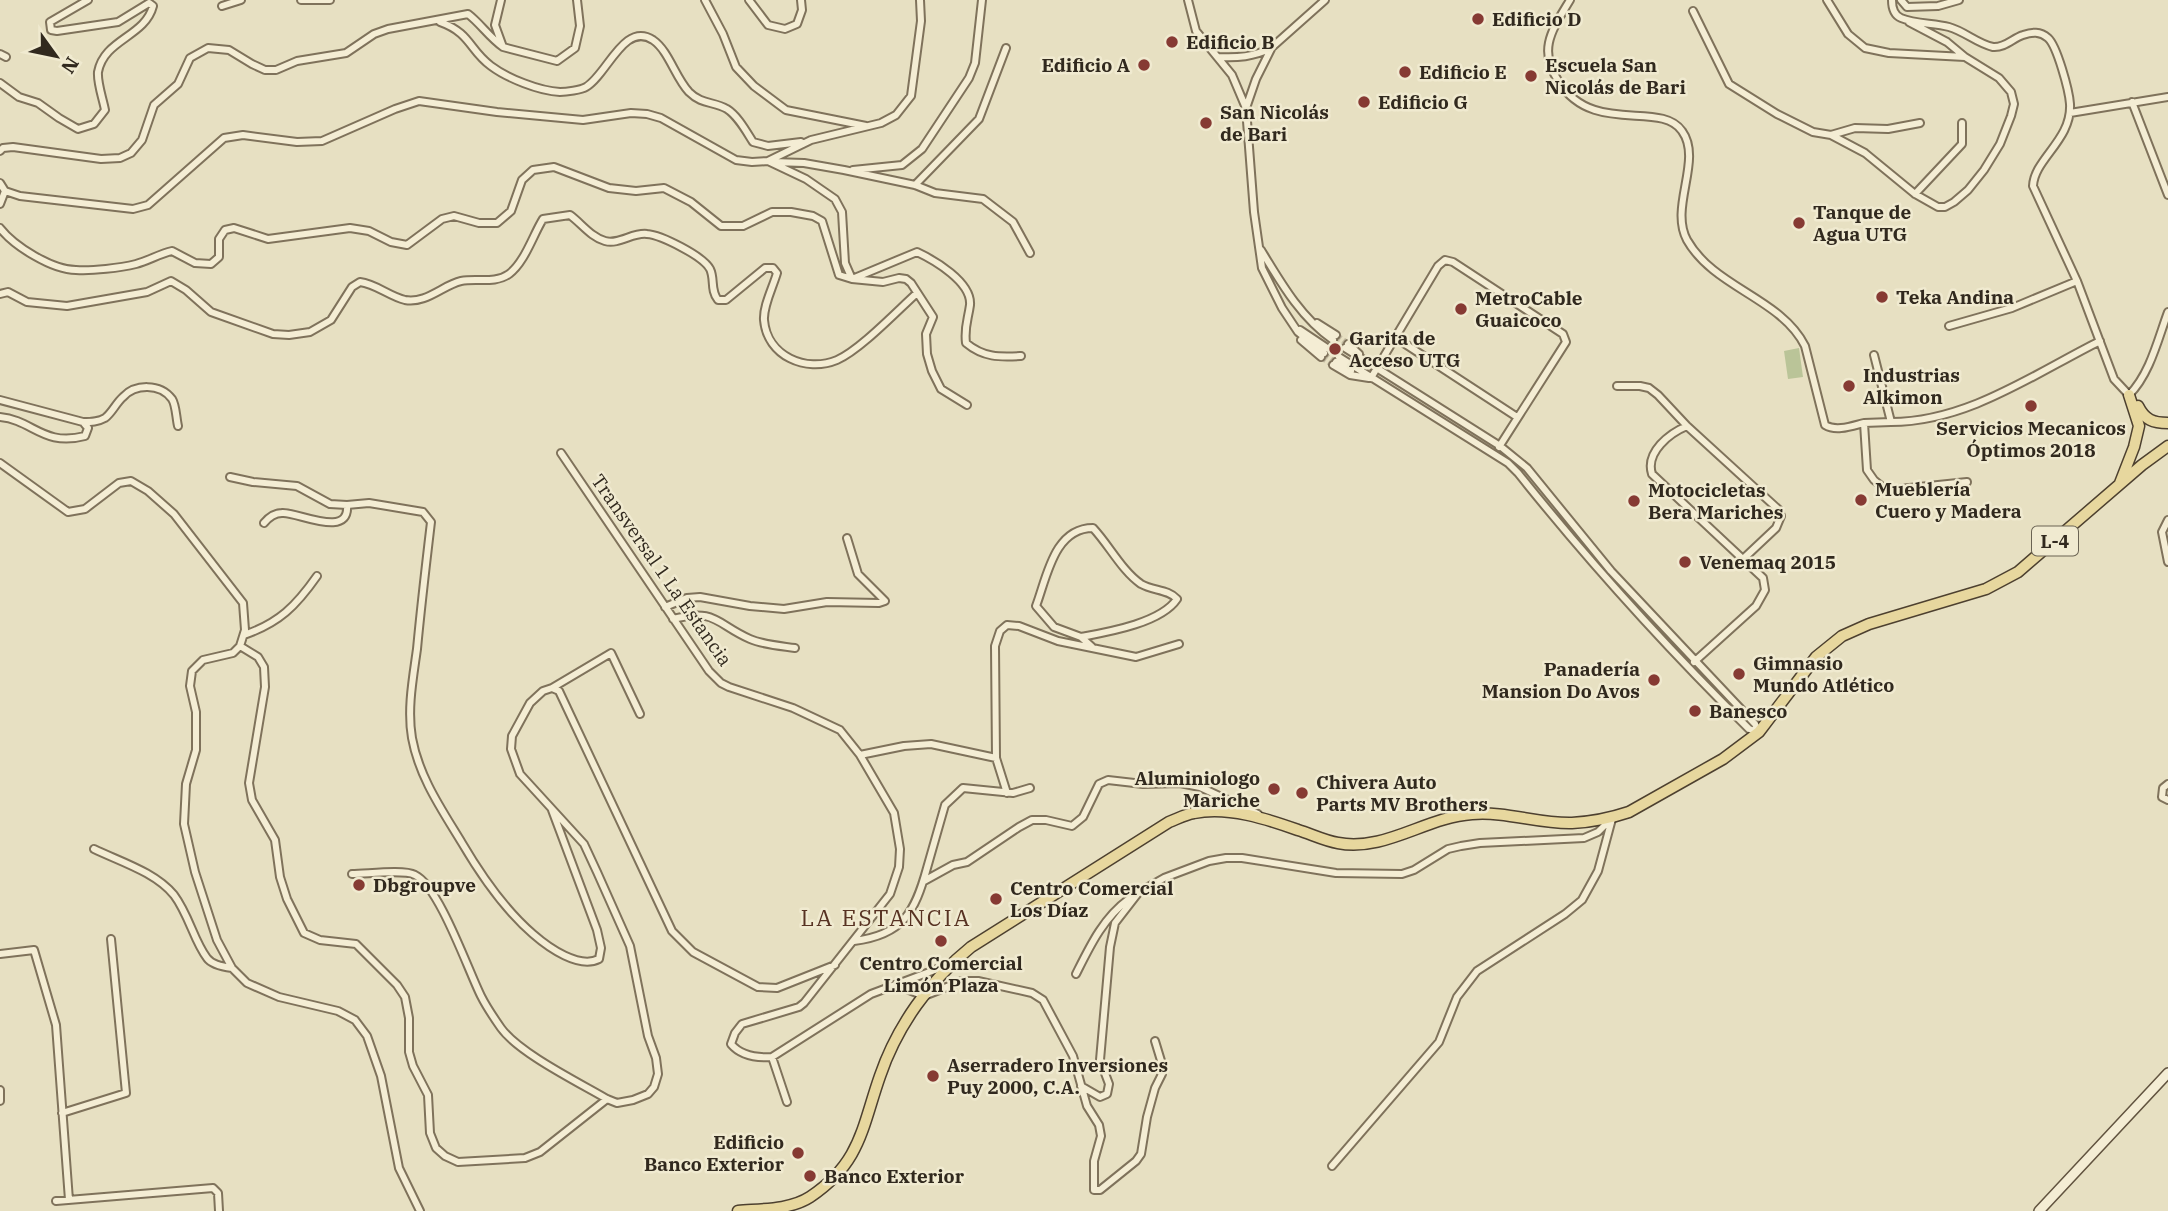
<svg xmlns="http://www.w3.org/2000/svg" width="2168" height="1211" viewBox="0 0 2168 1211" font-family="'IBM Plex Serif',serif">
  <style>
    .green { fill: #bac498 }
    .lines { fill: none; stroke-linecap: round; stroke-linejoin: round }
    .minor-tunnel { stroke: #c3bba1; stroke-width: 6; stroke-dasharray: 6 3; stroke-linecap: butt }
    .minor-casing { stroke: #7f725b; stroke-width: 10 }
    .secondary-casing { stroke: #61533f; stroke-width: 12 }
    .primary-casing { stroke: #4d402f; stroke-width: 13 }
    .minor { stroke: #f4edd4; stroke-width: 6 }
    .secondary { stroke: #f4edd4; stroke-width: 9 }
    .primary { stroke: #e7d79e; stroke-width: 10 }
    .poi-dot { fill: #863a33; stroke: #f0ead0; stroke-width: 2.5 }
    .labels { text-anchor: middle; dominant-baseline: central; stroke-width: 5; stroke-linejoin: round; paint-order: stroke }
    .shield { fill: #f0ead0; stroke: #6a6353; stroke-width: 2 }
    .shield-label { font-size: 18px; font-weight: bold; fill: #31291e }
    .poi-label { font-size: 19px; font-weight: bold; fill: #31291e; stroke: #f0ead0; text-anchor: start }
    .street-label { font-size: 19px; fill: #31291e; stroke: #f0ead0 }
    .quarter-label { font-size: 23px; letter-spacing: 2px; fill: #583323; stroke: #f0ead0 }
  </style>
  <rect width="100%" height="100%" fill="#e7e0c2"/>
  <path class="green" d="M1799,348L1803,377L1788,379L1784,351Z"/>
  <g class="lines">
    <path class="minor-tunnel" d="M1336,335L1348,344
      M1333,340L1345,348
      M1327,348L1339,357
      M1324,353L1336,362
      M1321,357L1333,365"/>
    <defs>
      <path id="minor" d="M301,0H330
        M501,0L495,25L503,47L557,61L575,48L580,26L577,0
        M705,0L723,34L736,67L754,86L786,110L866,126
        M749,0L768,25L785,29L797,24L802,10L801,0
        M1188,0L1196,31L1232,75L1246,108L1254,212L1262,268L1282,308L1298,332L1324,353
        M1570,0C1552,30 1537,50 1559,82C1593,136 1661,100 1682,131C1703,160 1669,207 1687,240C1714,288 1781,298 1805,346L1825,425C1836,432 1852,426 1864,423
        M1892,0C1892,7 1894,15 1901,18C1915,24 1934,23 1949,27C1964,31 1978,44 1993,47C2005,48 2013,38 2023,35C2032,32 2040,31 2048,38C2057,46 2069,90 2070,104C2072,140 2034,159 2033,186L2077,281L2114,379L2129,395C2150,374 2158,339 2168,312
        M1901,0L1907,7L1938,6L1959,0
        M222,6L241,0
        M1693,11L1729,84L1777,114L1813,132L1831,135L1865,153L1915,194L1938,207H1945L1954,202L1968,190L1984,170L2000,144L2011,116L2014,104L2011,92L1999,78L1965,57L1889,53L1865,48L1848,34L1827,0
        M440,22C471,33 469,50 491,66C507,78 539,91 560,92C566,92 581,90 586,87C607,75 624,21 653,40C669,51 675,77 689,92C702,105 713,101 727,109C738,116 746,131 753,142L768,146L801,142
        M1909,22L1947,42L1965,57
        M0,54L6,57
        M1218,57C1237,58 1254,57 1271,48L1325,0
        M0,83L19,97L38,103L59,118L78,129L94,124L105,110C103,99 97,83 98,72C104,39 145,37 153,6L149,3L118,22L57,31L51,30L50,22L88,0
        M2132,102L2168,195
        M1246,108L1256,79L1271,49
        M2070,113L2168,97
        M1831,135L1855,128L1888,129L1920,123
        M0,151L3,148L13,147L101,159L120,158L131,153L142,140L154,105L178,84L190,58L208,48L229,50L252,64L265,70H276L297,61L346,53L374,34L388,29L468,14C480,23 489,37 503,47
        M768,161L806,179L835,199L842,212L845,263L852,279L883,282L899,278L906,279L911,283L933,317L926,334L927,354L932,371L941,389L967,405
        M773,162L804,163L844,170L915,185L935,193L983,199L1013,222L1030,253
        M853,170L902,165L922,149L969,78L975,63L982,0
        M0,183L5,191L20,196L133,209L148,205L224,138L243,135L297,142L322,141L395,109L419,101L497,112L583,120L631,113L647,114L661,118L736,160L752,162L768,161L811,140L881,123L896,115L911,96L921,21L920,0
        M915,185L979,119L1006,48
        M1915,194L1962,144V123
        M0,204L5,191
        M0,228C14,246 52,270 76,270C92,271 120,268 136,264C148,261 159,254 172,251L195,263L211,264L219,257V239L225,230L234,228L268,239L350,228L369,231L391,242L407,245L442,219L454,216L479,223H497L511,211L522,180L533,170L554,167L609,188L636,191L664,188L691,202L721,226H743L772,212H791L813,216L822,221L839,275L852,279L917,252C934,260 972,282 970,305C968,320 964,327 966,343C984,358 1000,357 1021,356
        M1261,250C1281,283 1301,318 1333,340
        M0,294L8,292L27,302L67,306L147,292L171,281L186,290L211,312L273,334L289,335L310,332L331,320L352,287L360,282C376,284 389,296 405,300C426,304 443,285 461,281C477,278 495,284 509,274C525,262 533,235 543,219L570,215C582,224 591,237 605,241C619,245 633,232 647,234C661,235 703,256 710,269C715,279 710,290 718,300H726L765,268H773L777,273C773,287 763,306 764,320C767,356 806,373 837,360C860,350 897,311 917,293
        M1317,323L1336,335
        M1949,326L2012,308L2077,281
        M1300,330L1327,348
        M1396,338L1517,417
        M1301,340L1321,357
        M1348,344L1359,354
        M1345,348L1500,446L1527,468L1611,571L1755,724L1759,732
        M1874,355L1891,422C1967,422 2034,374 2100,341
        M1339,357L1508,463L1518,473C1590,563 1667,648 1749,729L1759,732
        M1336,362L1351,371
        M1333,365L1350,375L1369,378
        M1371,378L1438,266L1445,260L1453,262L1563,334L1566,342L1499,447
        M1617,386H1640L1649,388L1658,395L1687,426L1779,510L1781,516L1776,528L1742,560
        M0,400L83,422L88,428L85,436C43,447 33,420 0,417
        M83,422C91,422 98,422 105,418C112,413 116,403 123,397C135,384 160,383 172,399C176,405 176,417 178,426
        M1891,422L1864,423L1867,470L1874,480L1885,489L1890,490L1967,482
        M1687,426C1670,433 1645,452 1652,474L1763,578L1765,590L1756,606L1694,662
        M561,453L709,671L721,683L729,687L793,708L840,730L860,755L894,813L900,849L899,867L890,894L804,1003L799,1007L742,1024L735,1033L731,1044C741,1056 757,1058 772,1057L871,994L948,965
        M0,463L68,512L85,509L119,483L131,481L148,491L174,514L243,603L245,630L240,646L233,653L203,660L192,671L190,686L196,712V750L186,784L184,824L195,872L217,940L232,968L247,983L279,997L338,1011L355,1020L367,1036L381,1076L399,1168L420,1211
        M230,477L253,482L297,486L330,504L347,505
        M2168,520L2162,532L2168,562
        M264,523C269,517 274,513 282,513C296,511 350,540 347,505L369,503L423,512L431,522C426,564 421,606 417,649C413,678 407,709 412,738C419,777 442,810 462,843C482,877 504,909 533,934C549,948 579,969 599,959L601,948L597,930L552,810
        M665,607L687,598L700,597L750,606L784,609L827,602L879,603L885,601L858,574L847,538
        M673,619C716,608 716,624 750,639C764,645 781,646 795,648
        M244,635C279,623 296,606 317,576
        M1081,637C1108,632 1161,623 1177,599C1168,589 1153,591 1141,584C1122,571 1109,545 1093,528C1054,528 1047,577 1036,606L1054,627L1081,637L1092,647
        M240,646L258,657L264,667L265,687L249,783L252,800L275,840L280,877L287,899L304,933L320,940L356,944L397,985L405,997L409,1018V1052L413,1066L428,1095L430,1133L436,1148L445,1156L458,1162L525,1158L540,1152L607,1099
        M552,688L611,653L640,714
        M860,755L904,746L931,744L996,758
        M2168,784L2163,788L2162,797L2168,800
        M1007,793L996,758L995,646L1000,631L1007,625L1019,626L1058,641L1136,657L1179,644
        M94,849C121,862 155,872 174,895C189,915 194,941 207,958C212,965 224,967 232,968
        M352,874C367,874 404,869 415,875C439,886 468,970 481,996C486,1006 494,1018 501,1028C519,1053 578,1082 607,1099L617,1103L633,1100L648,1094L654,1087L658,1074L656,1058L648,1036L630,946L597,872L584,844L520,774L511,749L512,736L530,703L543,691L552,688L559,691L672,931L693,952L758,987L777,988L835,965
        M924,881L953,865L967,862L1019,827L1032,820H1046L1072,826L1083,817L1099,784L1108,780L1143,784L1180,783L1200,787L1258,814
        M854,941C903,935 915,912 927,868C933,847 939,826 945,805L963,788L1013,793L1030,788
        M0,954L34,950L56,1025L69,1200
        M1076,974C1090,946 1103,918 1129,899
        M897,985L924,996L962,981H978L1032,993L1043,1000L1073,1056L1087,1106L1099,1125L1101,1136L1094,1161V1190H1100L1136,1161L1141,1154L1147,1117L1155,1088L1162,1074V1064L1155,1041
        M772,1057L787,1102
        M1081,1086L1100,1097L1107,1094L1109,1084L1100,1060L1110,947L1115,923L1139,892L1164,878L1209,861L1226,858H1242L1336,873L1402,874L1414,870L1448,849L1461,846L1480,843L1584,838L1598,832L1611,819
        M0,1090V1101
        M62,1113L126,1093L111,939
        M1332,1166L1439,1042L1457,997L1477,971L1565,914L1582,900L1598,871L1612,819
        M56,1201L213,1188L218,1193L219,1211"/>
      <path id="secondary" d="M2039,1211L2168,1073"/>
      <path id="primary" d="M2138,406C2145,420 2153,423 2168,423
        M2120,483L2134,447L2139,426L2129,395
        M738,1211C761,1209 790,1210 810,1197C861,1163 862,1127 880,1076C897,1026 930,980 971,947L1169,822C1177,819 1186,814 1194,813C1228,806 1267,819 1298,830C1311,834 1325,841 1338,843C1385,852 1426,817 1472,814C1506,811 1539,824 1572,823C1591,822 1611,818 1629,812L1723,759L1759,732L1816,657L1842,636L1869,624L1986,589L2018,572L2142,465L2168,446"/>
    </defs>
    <use href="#minor" class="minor-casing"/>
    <use href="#secondary" class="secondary-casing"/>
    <use href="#primary" class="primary-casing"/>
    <use href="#minor" class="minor"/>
    <use href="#secondary" class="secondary"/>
    <use href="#primary" class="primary"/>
  </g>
  <g class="poi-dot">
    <circle cx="1478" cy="19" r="7"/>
    <circle cx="1172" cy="42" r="7"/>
    <circle cx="1144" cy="65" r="7"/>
    <circle cx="1405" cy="72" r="7"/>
    <circle cx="1531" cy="76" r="7"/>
    <circle cx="1364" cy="102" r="7"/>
    <circle cx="1206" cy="123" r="7"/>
    <circle cx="1799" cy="223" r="7"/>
    <circle cx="1882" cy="297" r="7"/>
    <circle cx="1461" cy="309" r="7"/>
    <circle cx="1335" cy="349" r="7"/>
    <circle cx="1849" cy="386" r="7"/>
    <circle cx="2031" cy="406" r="7"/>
    <circle cx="1861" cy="500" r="7"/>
    <circle cx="1634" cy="501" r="7"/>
    <circle cx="1685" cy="562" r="7"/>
    <circle cx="1739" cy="674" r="7"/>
    <circle cx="1654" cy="680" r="7"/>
    <circle cx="1695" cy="711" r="7"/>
    <circle cx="1274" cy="789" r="7"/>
    <circle cx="1302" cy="793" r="7"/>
    <circle cx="359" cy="885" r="7"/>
    <circle cx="996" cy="899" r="7"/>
    <circle cx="941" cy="941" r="7"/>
    <circle cx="933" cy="1076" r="7"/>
    <circle cx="798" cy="1153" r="7"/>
    <circle cx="810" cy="1176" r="7"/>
  </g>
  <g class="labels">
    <rect class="shield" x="2032" y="526.5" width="46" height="29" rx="5"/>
    <g class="shield-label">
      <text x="2055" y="541">L-4</text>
    </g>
    <g class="poi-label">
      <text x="1492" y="19">Edificio D</text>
      <text x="1186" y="42">Edificio B</text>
      <text x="1130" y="65" text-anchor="end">Edificio A</text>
      <text x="1545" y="65">Escuela San<tspan x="1545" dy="22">Nicolás de Bari</tspan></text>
      <text x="1419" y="72">Edificio E</text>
      <text x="1378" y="102">Edificio G</text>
      <text x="1220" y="112">San Nicolás<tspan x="1220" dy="22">de Bari</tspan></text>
      <text x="1813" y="212">Tanque de<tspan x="1813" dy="22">Agua UTG</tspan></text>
      <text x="1896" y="297">Teka Andina</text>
      <text x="1475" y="298">MetroCable<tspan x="1475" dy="22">Guaicoco</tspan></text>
      <text x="1349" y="338">Garita de<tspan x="1349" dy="22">Acceso UTG</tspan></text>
      <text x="1863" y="375">Industrias<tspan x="1863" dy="22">Alkimon</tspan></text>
      <text x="2031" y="428" text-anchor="middle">Servicios Mecanicos<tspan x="2031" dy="22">Óptimos 2018</tspan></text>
      <text x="1875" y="489">Mueblería<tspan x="1875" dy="22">Cuero y Madera</tspan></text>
      <text x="1648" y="490">Motocicletas<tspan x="1648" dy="22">Bera Mariches</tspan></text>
      <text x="1699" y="562">Venemaq 2015</text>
      <text x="1753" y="663">Gimnasio<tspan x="1753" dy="22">Mundo Atlético</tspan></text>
      <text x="1640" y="669" text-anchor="end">Panadería<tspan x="1640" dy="22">Mansion Do Avos</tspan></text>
      <text x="1709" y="711">Banesco</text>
      <text x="1260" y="778" text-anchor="end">Aluminiologo<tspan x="1260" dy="22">Mariche</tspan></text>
      <text x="1316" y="782">Chivera Auto<tspan x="1316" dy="22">Parts MV Brothers</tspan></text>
      <text x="373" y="885">Dbgroupve</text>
      <text x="1010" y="888">Centro Comercial<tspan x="1010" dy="22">Los Díaz</tspan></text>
      <text x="941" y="963" text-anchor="middle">Centro Comercial<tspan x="941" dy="22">Limón Plaza</tspan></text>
      <text x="947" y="1065">Aserradero Inversiones<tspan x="947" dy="22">Puy 2000, C.A.</tspan></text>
      <text x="784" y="1142" text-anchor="end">Edificio<tspan x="784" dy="22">Banco Exterior</tspan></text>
      <text x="824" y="1176">Banco Exterior</text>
    </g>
    <g class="street-label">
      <text transform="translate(662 570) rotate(55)">Transversal 1 La Estancia</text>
    </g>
    <g class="quarter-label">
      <text x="886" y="917">LA ESTANCIA</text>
    </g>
  </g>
  <g transform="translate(56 56) rotate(123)" stroke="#f0ead0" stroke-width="5" paint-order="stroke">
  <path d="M0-5L12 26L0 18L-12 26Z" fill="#31291e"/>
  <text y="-10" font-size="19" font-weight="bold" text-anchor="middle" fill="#31291e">N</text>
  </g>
</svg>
